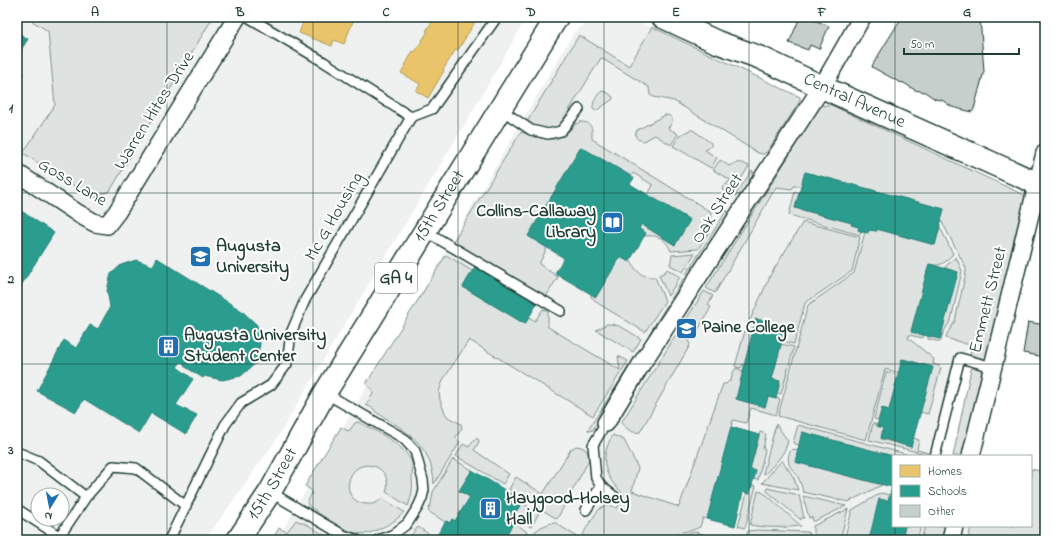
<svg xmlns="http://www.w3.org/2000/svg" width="1062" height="557" viewBox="0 0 1062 557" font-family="'Indie Flower',sans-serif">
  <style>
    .built { fill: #eef1f0; fill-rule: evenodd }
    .green { fill: #dee3e2; stroke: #7e908b }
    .homes { fill: #e9c46a; stroke: #ac9c5a }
    .schools { fill: #2a9d8f; stroke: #278074 }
    .building { fill: #c7cfcc; stroke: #1f3d34 }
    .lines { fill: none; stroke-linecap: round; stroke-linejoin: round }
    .service-casing { stroke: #1f3d34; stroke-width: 12 }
    .minor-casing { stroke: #1f3d34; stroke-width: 20 }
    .secondary-casing { stroke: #1f3d34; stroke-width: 25 }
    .primary-casing { stroke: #1f3d34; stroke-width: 25 }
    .service { stroke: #fff; stroke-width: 9 }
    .minor { stroke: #fff; stroke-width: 17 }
    .secondary { stroke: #fff; stroke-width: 22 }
    .primary { stroke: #fff; stroke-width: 22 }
    .grid { fill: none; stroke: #1f3d34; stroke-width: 1; stroke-opacity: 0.55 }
    .labels { text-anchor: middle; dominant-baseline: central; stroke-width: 4; stroke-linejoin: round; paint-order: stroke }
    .shield { fill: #fff; stroke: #627771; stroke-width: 1 }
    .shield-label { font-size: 17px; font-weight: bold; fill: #1f3d34 }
    .street-label { font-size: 18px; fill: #1f3d34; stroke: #fff }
    .poi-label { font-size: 18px; font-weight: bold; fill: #1f3d34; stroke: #fff; text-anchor: start }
    .neatline { fill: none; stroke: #1f3d34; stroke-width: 1.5 }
    .grid-label { font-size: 13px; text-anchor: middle; font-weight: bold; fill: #1f3d34 }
  </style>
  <rect width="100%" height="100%" fill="#fff"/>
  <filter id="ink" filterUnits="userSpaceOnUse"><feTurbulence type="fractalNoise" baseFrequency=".025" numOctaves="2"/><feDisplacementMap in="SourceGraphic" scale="8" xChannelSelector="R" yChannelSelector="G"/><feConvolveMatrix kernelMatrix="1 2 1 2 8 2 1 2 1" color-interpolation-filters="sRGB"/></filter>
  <g filter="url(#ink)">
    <path class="built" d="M17,17H527L465,124L340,332L276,440L205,540H17ZM38,495H62V519H38Z
      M596,17H629L823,109L1005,200L940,456H893V526H993L1045,540H277L574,32Z"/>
    <path class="green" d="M26,17H213L110,191L93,198L23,153L55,105L48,31Z
      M652,27L800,97V101L767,152L763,154L758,153L674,101L654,97L650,95L649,87L601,58L560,125C546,132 539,130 527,122L579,35L629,66Z
      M602,91L608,93L613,97V99L596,111L593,109C592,103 597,94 602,91Z
      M826,105H831L1022,194L1026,198L987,361L971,357L970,345L946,338L947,334L955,321L966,272V268L941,220L944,209L805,172L801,186H794L792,189L776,187L715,293L706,288L817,111L822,106Z
      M665,115C675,115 673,123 668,128L678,134L671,145L655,135L644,141C637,140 633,137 637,130Z
      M580,122C593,122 592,128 592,139L711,212L709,232L698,249L671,251C665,238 659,235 644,236L646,233L639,229L641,224L675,245L690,220L648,195L653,185L633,173L631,176L581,147L528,236L547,248L539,264L558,277L545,298L452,243L521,132C535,136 551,145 566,134C571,130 573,125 580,122Z
      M690,130H693L711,143C712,148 708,148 705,150L717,158L711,168L673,146L680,135Z
      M720,160L729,166C738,161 741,162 749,166L731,195L722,190L723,185L727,184L730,180L713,170Z
      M752,170L753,172L752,178L742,194L735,196Z
      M795,191L799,193L795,208L852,223V225L859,227L858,230L861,231L860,235L789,215Z
      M727,210L728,213L726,218L690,277L686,274Z
      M803,222L860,237L852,271L805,303L794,344L782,341L786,326L756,319L744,365H742L741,368L736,367L735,366L745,331L771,274Z
      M940,227L953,254C944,263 942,267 929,264L911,331L923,335V338L909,335L908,338L934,359L933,364L939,366L941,368L928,414L920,412L932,367L903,359L899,373L885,369L866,440L778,416L808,305L854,273L865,232L869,230L876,231L877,229L935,245Z
      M695,253L683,272L670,265L672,255Z
      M446,255L472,271L463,287L525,324L529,317L535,321L543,309L548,311V327L620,370L618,356L628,361L593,416L469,340L443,380L439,392L440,400L445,413L448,417L461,424L462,429L455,438L460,442L434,484C432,444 406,431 376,412L374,409L366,405L373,394L372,389L366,384Z
      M620,257L630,259C635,271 642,278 655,277L665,301L645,332L599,304L591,297V294L596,297Z
      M956,257L962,271L951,320L943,333L941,341L940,342L928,339V336L940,339L958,272L945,268L947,265Z
      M667,269L680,277L668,296L659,275L665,272Z
      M683,279L687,282L672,305L670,301Z
      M704,291L713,296L708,305L711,307L696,334H692L684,323Z
      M667,305L669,310L651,335L649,334Z
      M607,324C619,323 631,333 641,339L633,352L596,330Z
      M676,335L686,339L689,342L690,345L640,432C632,434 627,429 621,423Z
      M781,344L794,347L781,394L777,393L780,381L772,379Z
      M631,363L634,365L593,430L589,431L588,430Z
      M736,368L743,371L736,399L765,407L768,397L780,399L776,415L751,408L746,423L733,420L707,519L703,518L700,527L693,530L637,540H590L583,535C585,530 588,525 591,521C598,510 602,501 617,508L625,495C604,478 598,459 613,435L624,440L638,468L632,491L679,507L723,384H726L729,381H731L732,376V374Z
      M975,368L980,369L981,372H984L965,456H953L971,369Z
      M886,372L898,375L889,410L882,408L878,420L874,419Z
      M358,422C373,429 407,446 412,463C413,468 412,473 412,478C413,489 412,495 408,506L386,492C390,481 385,469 373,466C347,459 337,501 366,504C372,505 378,503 382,498L404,512C397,520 390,524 381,528C377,530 373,532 369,533C351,538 325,517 310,507L307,503L312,493L311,490L305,486L341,427L348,431L350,430L355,423Z
      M873,423L877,425V426L883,428L881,439L911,447L913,438L919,440L917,450L932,454L933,456L869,440Z
      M776,424L788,441C785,455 774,464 765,474L763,473Z
      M798,425L913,456H893L802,432L799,445L793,443Z
      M760,432L766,434L763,449L765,450L758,480L753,479L756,471L750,469Z
      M476,438L478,439L479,442L474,450L509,474L503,484L456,456L463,444L469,447Z
      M576,446C585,447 589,451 589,460L557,519L509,489L516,477L543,494L571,449Z
      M792,449L798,450L795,462L882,485L848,502L803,492C802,487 800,481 798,477C796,473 794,472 792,469C787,464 787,454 792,449Z
      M453,459L472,470L459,491L470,497L455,521L452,519L450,523L446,521L445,522L428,511L431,504L433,492Z
      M782,460L794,478L798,490L762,483Z
      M1031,469L1045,472V540H968L971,526H1031Z
      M752,485L756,486L745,528L738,526L747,493L750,494Z
      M767,488L799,495L804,518H801V520L767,491Z
      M758,491L762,492L768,496L801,526C784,528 766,528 750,525Z
      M881,493L890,495L888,501L879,499L869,540H844L852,510Z
      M803,496L846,506L815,521H813L812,517L809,518Z
      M522,503L539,513L531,527L513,516Z
      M848,509L840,540H817L813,532V526Z
      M296,520L308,525L332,540H272L279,528L287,532Z
      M514,522L527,532L522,540H503Z
      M554,522L582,540H527L528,537L541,527Z
      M905,526H921L917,540H902Z
      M925,526H949L945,540H921Z
      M418,527L435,538L434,540H403L411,535Z
      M758,530L808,532L812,540H750L746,536L748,531Z
      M696,532L725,540H649Z"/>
    <path class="homes" d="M305,17H350L354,19L344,44L334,40L332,46L299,33Z
      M435,17H478L458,50L456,49L443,70L444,71L428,98L416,91L420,84L401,73L413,51L415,52L428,31H426Z"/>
    <path class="schools" d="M17,32L28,39L17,56Z
      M17,68L24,73L17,84Z
      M581,147L634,178L630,184L690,220L675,245L641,224L639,229L646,233L629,262L620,257L596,297L555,273L564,258L528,236Z
      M805,172L944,209L935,245L877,229V231L869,230L868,233L863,232L858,230L859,227L851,225L852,223L795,208Z
      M17,208L54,233L17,292Z
      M157,258L242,311L257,325L260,344L256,363L241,376L222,380L204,376L203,378L184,366L185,364L181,362L177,367L193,379L176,405L197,415L186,434L151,413L139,433L84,399L76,412L37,391L64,340L76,348L90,325L98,329L110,307L107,290L111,274L121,265L136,260L153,266Z
      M929,264L958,272L940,339L911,332Z
      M476,265L538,302L525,324L463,287Z
      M756,319L786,326L772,379L780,381L776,399L768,397L765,407L736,399Z
      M902,359L933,367L911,447L881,438L883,428L877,426L882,408L889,410Z
      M731,427L759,435L750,469L756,471L752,485L749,494L743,492L735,526L707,519Z
      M802,432L893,456V526H905L902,540H869L879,499L888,501L892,487L795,462Z
      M472,470L523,501L513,516L515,517L512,521L514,522L503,540H434L446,521L450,523L452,519L455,521L470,497L459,491Z"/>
    <path class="building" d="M800,17H807L829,26L819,49L810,45L808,50L789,43Z
      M902,17H980L984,71L974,109L972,112L952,107L942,100L935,99L925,92L915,90L904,83L899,82L872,67L873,64Z
      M1028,322L1045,325V357L1023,353Z"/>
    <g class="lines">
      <defs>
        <path id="service" d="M248,17L324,62L411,117
          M500,109L531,130L548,134L561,131L579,109
          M425,231L561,311
          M325,393L403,438L415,451L423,480L424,490L422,498L418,507L407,524L392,535L378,540
          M606,423L593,445L596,478L601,486L615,497
          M17,452L39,461L86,497
          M935,456L960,358L993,367
          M270,492L343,535L357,540
          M17,509L59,536L68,540
          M586,510L601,486
          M57,540L86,497L113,466L136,468L186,506
          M169,540L225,425L241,403L271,385L287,364L291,333L305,300L411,117L432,109L497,17"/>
        <path id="minor" d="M17,173L79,214L95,223L107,225L117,212L237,17
          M606,423L642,363L822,87L862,17
          M971,456L1045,153
          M951,540L954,526"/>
        <g id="secondary">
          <path id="s1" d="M663,17L717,42L761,58L822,87L1045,187"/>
        </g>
        <g id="primary">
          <path id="s2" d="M238,540L270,492L325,393L557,17"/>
        </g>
      </defs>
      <use href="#service" class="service-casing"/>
      <use href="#minor" class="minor-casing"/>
      <use href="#secondary" class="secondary-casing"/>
      <use href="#primary" class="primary-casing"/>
      <use href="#service" class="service"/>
      <use href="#minor" class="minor"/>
      <use href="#secondary" class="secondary"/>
      <use href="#primary" class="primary"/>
    </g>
  </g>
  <path class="grid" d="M167,17V540M313,17V540M458,17V540M604,17V540M749,17V540M895,17V456M17,193H1045M17,364H1045M895,526V540"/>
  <defs>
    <symbol id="library-square" viewBox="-11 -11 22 22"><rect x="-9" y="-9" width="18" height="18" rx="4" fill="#1f6fb2" stroke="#fff"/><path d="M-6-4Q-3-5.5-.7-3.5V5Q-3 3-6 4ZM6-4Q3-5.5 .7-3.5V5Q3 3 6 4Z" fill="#fff"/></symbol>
    <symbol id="university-square" viewBox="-11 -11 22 22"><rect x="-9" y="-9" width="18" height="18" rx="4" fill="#1f6fb2" stroke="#fff"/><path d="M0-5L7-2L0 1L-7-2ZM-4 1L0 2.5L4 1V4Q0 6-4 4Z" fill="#fff"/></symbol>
    <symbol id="building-square" viewBox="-11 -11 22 22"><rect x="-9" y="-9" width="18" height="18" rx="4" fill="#1f6fb2" stroke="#fff"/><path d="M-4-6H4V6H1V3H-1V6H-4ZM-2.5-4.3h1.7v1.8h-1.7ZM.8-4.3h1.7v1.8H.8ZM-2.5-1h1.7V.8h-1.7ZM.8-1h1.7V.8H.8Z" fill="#fff"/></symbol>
  </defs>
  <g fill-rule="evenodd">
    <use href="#library-square" x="600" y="210" width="25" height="25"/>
    <use href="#university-square" x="188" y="244" width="25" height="25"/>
    <use href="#university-square" x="674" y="316" width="25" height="25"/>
    <use href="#building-square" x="156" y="334" width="25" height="25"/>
    <use href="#building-square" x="478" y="496" width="25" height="25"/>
  </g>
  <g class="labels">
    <rect class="shield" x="375" y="263" width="42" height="30" rx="3"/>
    <g class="shield-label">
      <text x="396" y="278">GA 4</text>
    </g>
    <g class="street-label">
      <text stroke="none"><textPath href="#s1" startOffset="209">Central Avenue</textPath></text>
      <text transform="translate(155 111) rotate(-58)">Warren Hites Drive</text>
      <text transform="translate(72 183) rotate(31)">Goss Lane</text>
      <text stroke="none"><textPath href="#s2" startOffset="390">15th Street</textPath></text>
      <text transform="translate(718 209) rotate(-57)">Oak Street</text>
      <text transform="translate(335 217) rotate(-60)">Mc G Housing</text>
      <text transform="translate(989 300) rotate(-76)">Emmett Street</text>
      <text stroke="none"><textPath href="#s2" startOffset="66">15th Street</textPath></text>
    </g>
    <g class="poi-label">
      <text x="596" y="212" text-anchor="end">Collins-Callaway<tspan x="596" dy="21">Library</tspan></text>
      <text x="216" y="247">Augusta<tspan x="216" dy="21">University</tspan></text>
      <text x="702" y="328">Paine College</text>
      <text x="184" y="336">Augusta University<tspan x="184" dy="21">Student Center</tspan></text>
      <text x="506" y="499">Haygood-Holsey<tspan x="506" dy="21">Hall</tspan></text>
    </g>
  </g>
  <rect width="1062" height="557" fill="none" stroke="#fff" stroke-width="44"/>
  <rect x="892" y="455" width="140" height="72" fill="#ffffff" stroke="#a5b1ae"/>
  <rect x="900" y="465" width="20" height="12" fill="#e9c46a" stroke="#a5b1ae"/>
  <text x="928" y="475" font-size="12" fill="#1f3d34">Homes</text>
  <rect x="900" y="485" width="20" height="12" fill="#2a9d8f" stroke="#a5b1ae"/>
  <text x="928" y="495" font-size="12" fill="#1f3d34">Schools</text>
  <rect x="900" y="505" width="20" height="12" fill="#c7cfcc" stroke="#a5b1ae"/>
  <text x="928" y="515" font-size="12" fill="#1f3d34">Other</text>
  <g transform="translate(50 507) rotate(190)"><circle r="19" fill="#ffffff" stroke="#a5b1ae"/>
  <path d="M0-3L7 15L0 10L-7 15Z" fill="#1f6fb2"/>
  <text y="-6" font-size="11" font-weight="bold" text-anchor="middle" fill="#1f3d34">N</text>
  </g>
  <path d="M904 48v6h115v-6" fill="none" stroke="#1f3d34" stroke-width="2"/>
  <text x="910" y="48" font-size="12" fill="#1f3d34" stroke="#ffffff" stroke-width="3" paint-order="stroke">50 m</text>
  <rect x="22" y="22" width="1018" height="513" class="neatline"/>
  <g class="grid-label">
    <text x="95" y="16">A</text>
    <text x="240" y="16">B</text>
    <text x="386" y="16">C</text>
    <text x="531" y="16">D</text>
    <text x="676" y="16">E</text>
    <text x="822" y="16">F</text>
    <text x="967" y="16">G</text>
    <text x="11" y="112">1</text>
    <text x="11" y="283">2</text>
    <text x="11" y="454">3</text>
  </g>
</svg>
